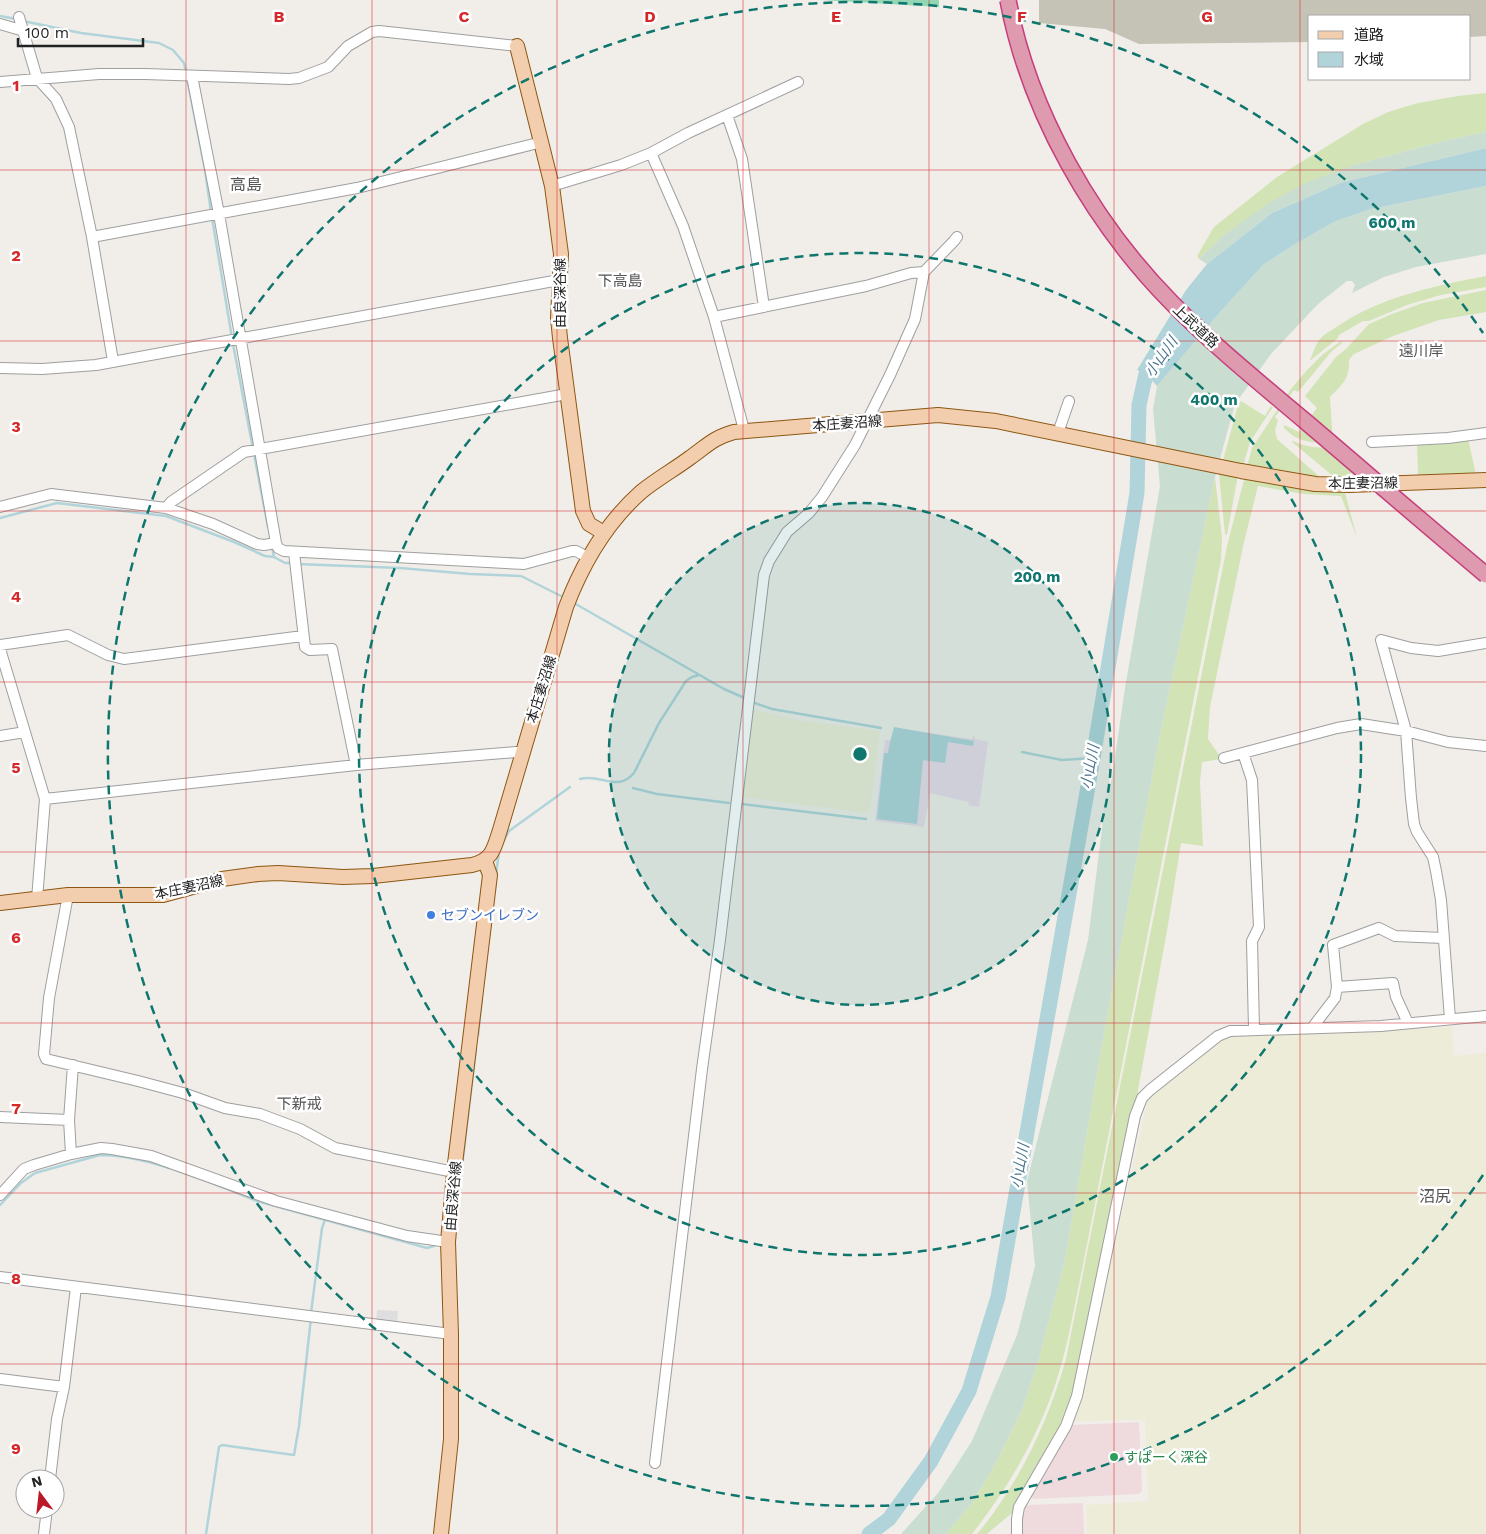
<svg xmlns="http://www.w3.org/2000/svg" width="1486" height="1534" viewBox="0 0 1486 1534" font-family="'Work Sans','Noto Sans JP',sans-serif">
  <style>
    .commercial { fill: #efdbdd }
    .industrial { fill: #e9dce8 }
    .construction { fill: #c4c3b6 }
    .farmland { fill: #edecd8 }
    .grass { fill: #d2e4b6 }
    .wetland { fill: #c9ddd1 }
    .pitch { fill: #92d6b4 }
    .parking { fill: #dedede }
    .water { fill: #b0d4d9 }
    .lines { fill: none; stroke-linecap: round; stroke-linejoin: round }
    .stream { stroke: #b0d4d9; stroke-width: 2.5 }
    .river { stroke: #b0d4d9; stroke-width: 15 }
    .minor-casing { stroke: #9f9f9f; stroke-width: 12 }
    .major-casing { stroke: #8d5712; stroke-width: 16 }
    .minor { stroke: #fff; stroke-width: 10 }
    .major { stroke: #f2cdae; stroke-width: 14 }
    .highway-bridge-casing { stroke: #c73e7c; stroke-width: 18; stroke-linecap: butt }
    .highway-bridge { stroke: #de9baf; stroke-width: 15 }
    .grid { fill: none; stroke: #d62828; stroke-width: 1; stroke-opacity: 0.55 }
    .ring { fill: none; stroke: #0f766e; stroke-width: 2.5; stroke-dasharray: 9 6 }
    .shop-dot { fill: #3f7fe0; stroke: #fff; stroke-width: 2 }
    .leisure-dot { fill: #2e9e5b; stroke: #fff; stroke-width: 2 }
    .labels { text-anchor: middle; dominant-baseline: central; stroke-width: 5; stroke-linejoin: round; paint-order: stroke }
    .street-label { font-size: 14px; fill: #222; stroke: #fff }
    .shop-label { font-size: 14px; fill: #366cbe; stroke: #fff; text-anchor: start }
    .leisure-label { font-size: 14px; fill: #27864d; stroke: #fff; text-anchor: start }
    .neighbourhood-label { font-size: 15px; fill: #555; stroke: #fff }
    .water-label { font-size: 15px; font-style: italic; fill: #4d7690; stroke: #fff }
    .quarter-label { font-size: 16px; fill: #555; stroke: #fff }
    .grid-label { font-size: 16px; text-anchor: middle; font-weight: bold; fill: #d62828; stroke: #fff; stroke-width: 5; stroke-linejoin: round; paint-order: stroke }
    .centre { fill: #0f766e; stroke: #fff; stroke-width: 2.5 }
    .ring-label { font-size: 15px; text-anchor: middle; font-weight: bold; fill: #0f766e; stroke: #fff; stroke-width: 5; stroke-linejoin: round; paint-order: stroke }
  </style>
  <rect width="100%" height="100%" fill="#f1eeea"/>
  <path class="commercial" d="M1139,1422L1142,1491L1139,1494L1034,1499L1031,1496L1072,1425Z
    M1083,1503L1084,1534H1022L1021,1513L1026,1505Z"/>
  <path class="industrial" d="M894,728L972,739L973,736L975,737V739L988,742L979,807L968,805L969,802L930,793L924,827L875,821L885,740H890L893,735Z"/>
  <path class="construction" d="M1039,0H1486V36L1470,37V16H1310V42L1139,44L1105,29L1039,23Z"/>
  <path class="farmland" d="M751,709L796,720L880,731L870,810L867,813L743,797L741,793Z
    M1452,1027L1454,1056L1486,1053V1534H1087L1086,1505L1148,1501L1145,1420L1073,1421L1084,1393L1104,1292L1148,1099L1227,1034Z"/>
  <path class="grass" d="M1486,93V132L1448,140L1354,165L1224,235L1199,259L1197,256L1214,227L1277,177L1363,124L1388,112L1418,103L1458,96Z
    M1486,276V287L1441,295L1407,305L1369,321H1363L1339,335L1338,338L1311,360H1310C1313,354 1315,345 1320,339C1323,335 1330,331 1335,328C1379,297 1434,286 1486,276Z
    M1486,290V312L1439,320L1393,336L1354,354L1349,360C1350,379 1342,385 1330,397L1333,443C1315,444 1296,442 1284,428V425L1299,432L1317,408L1305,396L1336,357L1346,349L1369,324L1392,314L1423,303Z
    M1341,341L1342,343L1332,351L1298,392L1294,390L1275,417L1278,420L1275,430L1277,439L1321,478L1247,466L1252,448L1291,389L1307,370L1322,355Z
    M1241,401L1265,416L1271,406L1273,407L1250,442L1243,466L1238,475L1227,535L1225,534L1219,475L1238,405Z
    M1468,438L1476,475L1339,481L1292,442L1293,441C1311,449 1322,448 1341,447L1352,475H1418L1417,442Z
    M1245,476L1344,489L1357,538L1341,496L1303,494L1258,486L1244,542L1210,707L1208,739L1222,759L1202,762L1200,782L1203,846L1181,843L1167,931L1138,1090L1139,1098L1069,1411L1052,1445L1012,1513L987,1534H977C1019,1484 1048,1422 1066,1359L1227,546Z
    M1215,477L1222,537L1221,560L1082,1270C1074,1307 1068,1346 1056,1382C1038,1437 1008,1488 972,1534H946L972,1503L996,1463L1022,1410L1038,1362L1065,1261L1101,1050L1160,735Z"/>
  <path class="wetland" d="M1486,132V148L1340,183L1272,213L1207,264L1199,259L1224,235L1270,202L1308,182L1354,165L1448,140Z
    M1486,186V254L1416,267L1384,277L1352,293L1355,285L1352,281H1347L1318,304L1271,354L1235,404L1215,477L1160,735L1101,1050L1065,1261L1038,1362L1022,1410L996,1463L972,1503L946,1534H901L939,1492L972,1441L1017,1335L1035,1266L1027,1181L1088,940L1105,805L1112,778L1125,688L1160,486L1153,409L1157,386L1221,311L1264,264L1297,243L1336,221L1371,209Z"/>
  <path class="pitch" d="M822,0H939V7Z"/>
  <path class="parking" d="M377,1310L398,1311L397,1323L376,1321Z"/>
  <path class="water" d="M1486,148V186L1371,209L1336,221L1297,243L1264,264L1221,311L1157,386L1146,374L1137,370L1186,290L1207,264L1272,213L1340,183Z
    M894,727L974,741L973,746L948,742L945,763L923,760L917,824L877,819L884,753H888C889,744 892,736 894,727Z"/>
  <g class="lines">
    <path class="stream" d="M0,16L16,19
      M23,21L81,33L159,43L173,50L184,63L186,72
      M187,78L205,170L211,212
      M212,218L232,338
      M233,344L253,449
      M254,454L268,527
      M0,518L57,503L166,516L234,542L265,556L274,557L285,563H292
      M272,547L274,557
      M297,564L400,568L470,574L521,576L563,597
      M574,603L724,689L747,699
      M752,702L772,709L881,728
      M1022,752L1062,760L1093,758
      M580,779C600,773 617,793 634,773L659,723L686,681L692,677L699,675
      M633,788L657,794L729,803
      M742,804L866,819
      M503,842L509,831L570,787
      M496,874L499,852
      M478,1035L482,999
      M462,1166L476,1049
      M210,1182L257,1201L427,1248L434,1246
      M0,1205L21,1183L35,1173L100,1155C124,1155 147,1161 169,1168
      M311,1313L322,1228L325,1220
      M206,1534L219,1447L222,1445L294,1455L299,1426L311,1318"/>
    <path class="river" d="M869,1534L889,1519L931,1461L969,1391L998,1297L1093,758L1137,493L1139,405L1146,374L1157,357"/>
    <defs>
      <path id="minor" d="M19,17L37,78L56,99L69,127L92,237L113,361
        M0,24L24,31
        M192,76L219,214L276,543
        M0,82L99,74H145L289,79L299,78L328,67L348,46L372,32L379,31L517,46
        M727,115L742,159L764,307
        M651,153L683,226L714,317L744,430
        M552,186L621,165L651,153L688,133L798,82
        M92,237L357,188L542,142
        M714,317L866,286L911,273L924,272
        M0,368L42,369L96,365L559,280
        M1058,433L1069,401
        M1372,442L1448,438L1486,433
        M0,507L51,494L166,508L213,524L257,544L264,545L276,543L278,548L284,551L524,564L572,551H576L589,558
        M166,508L171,502L244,452L567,394
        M294,552L305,647L310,650L332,649L356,765
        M1381,640L1406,731L1411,798L1414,824L1417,832L1433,857L1436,871L1441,900L1450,1019
        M1381,640L1411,648L1438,651L1486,643
        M0,645L68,635L108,655L124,659L303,636
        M0,649L45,799L37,899
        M0,736L25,732
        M1243,753L1252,780L1259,927L1252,941L1254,1029
        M1224,758L1337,728L1361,724L1406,731L1448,742L1486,746
        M45,799L356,765L516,752L522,753
        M68,895L49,998L44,1054L46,1059L138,1081L183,1093L225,1108L260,1114L300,1129L335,1148L454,1172
        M1337,987L1393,983L1396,997L1408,1023
        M1312,1028L1335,998L1337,987L1333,945L1379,928L1395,936L1443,938
        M0,1117L69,1120
        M71,1154L69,1120L73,1065
        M0,1195L24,1169L34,1165L71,1154L101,1148L112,1149L151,1156L276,1201L407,1236L448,1242
        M0,1277L451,1334
        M0,1379L64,1387
        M655,1463L702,1069L720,940L764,575L769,561L787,532L809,513L822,497L855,445L890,375L915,319L924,272L954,241L957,237
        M50,1479L57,1419L64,1387L76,1287
        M44,1534L47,1509
        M1017,1534V1519L1019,1507L1066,1426L1077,1396L1135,1116L1142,1098L1150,1090L1218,1036L1230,1031L1381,1026L1486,1016"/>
      <path id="major" d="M517,46L552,186L561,254L558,318L560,338L583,511L589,524L604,533
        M0,903L68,895H163L222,879L258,874L278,873L343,877L373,876L472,865C493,860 494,848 500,830L566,607C582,565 606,523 641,492C657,479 675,469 691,457C708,445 713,438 734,432L938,415L996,421L1241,471L1315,484L1349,485L1486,480
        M441,1534L451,1439V1334L448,1242L454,1172L490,875L485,861"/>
    </defs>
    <use href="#minor" class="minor-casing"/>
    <use href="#major" class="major-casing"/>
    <use href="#minor" class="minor"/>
    <use href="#major" class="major"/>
    <defs>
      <path id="highway-bridge" d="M1008,0C1029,112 1093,223 1172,303C1213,345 1260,383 1305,421C1365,472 1425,524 1486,575"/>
    </defs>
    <use href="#highway-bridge" class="highway-bridge-casing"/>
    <use href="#highway-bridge" class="highway-bridge"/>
  </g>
  <path class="grid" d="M186,0V1534M372,0V1534M557,0V1534M743,0V1534M929,0V1534M1114,0V1534M1300,0V1534M0,170H1486M0,341H1486M0,511H1486M0,682H1486M0,852H1486M0,1023H1486M0,1193H1486M0,1364H1486"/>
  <circle cx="860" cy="754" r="251" fill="#0f766e" fill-opacity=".12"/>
  <g class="ring">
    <circle cx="860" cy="754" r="251"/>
    <circle cx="860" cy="754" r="501"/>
    <path d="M1483 1175A752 752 0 1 1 1483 333"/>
  </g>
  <circle class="shop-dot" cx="431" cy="915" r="5"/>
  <circle class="leisure-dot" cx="1114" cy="1457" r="5"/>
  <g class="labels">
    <g class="street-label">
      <text transform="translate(560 293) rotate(-90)">由良深谷線</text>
      <text transform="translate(1196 326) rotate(43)">上武道路</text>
      <text transform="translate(847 423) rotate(-4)">本庄妻沼線</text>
      <text transform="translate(1363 483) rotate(-1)">本庄妻沼線</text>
      <text transform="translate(541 689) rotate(-73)">本庄妻沼線</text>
      <text transform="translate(189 887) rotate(-12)">本庄妻沼線</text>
      <text transform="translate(453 1196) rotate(-85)">由良深谷線</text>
    </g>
    <g class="shop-label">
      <text x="441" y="915">セブンイレブン</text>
    </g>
    <g class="leisure-label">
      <text x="1124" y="1457">すぱーく深谷</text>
    </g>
    <g class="neighbourhood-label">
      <text x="620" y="281">下高島</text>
      <text x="1421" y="351">遠川岸</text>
      <text x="299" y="1104">下新戒</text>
    </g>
    <g class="water-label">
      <text transform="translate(1161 357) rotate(-55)">小山川</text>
      <text transform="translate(1090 767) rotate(-80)">小山川</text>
      <text transform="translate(1020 1166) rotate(-80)">小山川</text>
    </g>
    <g class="quarter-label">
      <text x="246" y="184">高島</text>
      <text x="1435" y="1196">沼尻</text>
    </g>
  </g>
  <g class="grid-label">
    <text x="279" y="22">B</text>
    <text x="464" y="22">C</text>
    <text x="650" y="22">D</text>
    <text x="836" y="22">E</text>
    <text x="1022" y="22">F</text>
    <text x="1207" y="22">G</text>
    <text x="16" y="91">1</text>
    <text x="16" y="261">2</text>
    <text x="16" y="432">3</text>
    <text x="16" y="602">4</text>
    <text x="16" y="773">5</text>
    <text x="16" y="943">6</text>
    <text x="16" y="1114">7</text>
    <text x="16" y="1284">8</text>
    <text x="16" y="1454">9</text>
  </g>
  <circle cx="860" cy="754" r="8" class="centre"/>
  <g class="ring-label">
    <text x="1392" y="228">600 m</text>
    <text x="1214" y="405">400 m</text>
    <text x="1037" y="582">200 m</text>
  </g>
  <rect x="1308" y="15" width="162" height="65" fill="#ffffff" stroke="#a7a7a7"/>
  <rect x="1318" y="31" width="25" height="8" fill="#f2cdae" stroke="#a7a7a7"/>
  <text x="1354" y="40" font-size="15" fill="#222222">道路</text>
  <rect x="1318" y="52" width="25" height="15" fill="#b0d4d9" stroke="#a7a7a7"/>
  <text x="1354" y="65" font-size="15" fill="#222222">水域</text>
  <g transform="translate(40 1494) rotate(345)"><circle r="24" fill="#ffffff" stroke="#a7a7a7"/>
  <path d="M0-4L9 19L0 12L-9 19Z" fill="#bb182a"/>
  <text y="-8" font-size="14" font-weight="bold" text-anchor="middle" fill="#222222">N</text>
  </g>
  <path d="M18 38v8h125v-8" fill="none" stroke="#222222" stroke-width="2.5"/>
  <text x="25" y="38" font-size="15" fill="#222222" stroke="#ffffff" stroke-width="4" paint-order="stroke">100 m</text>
</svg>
